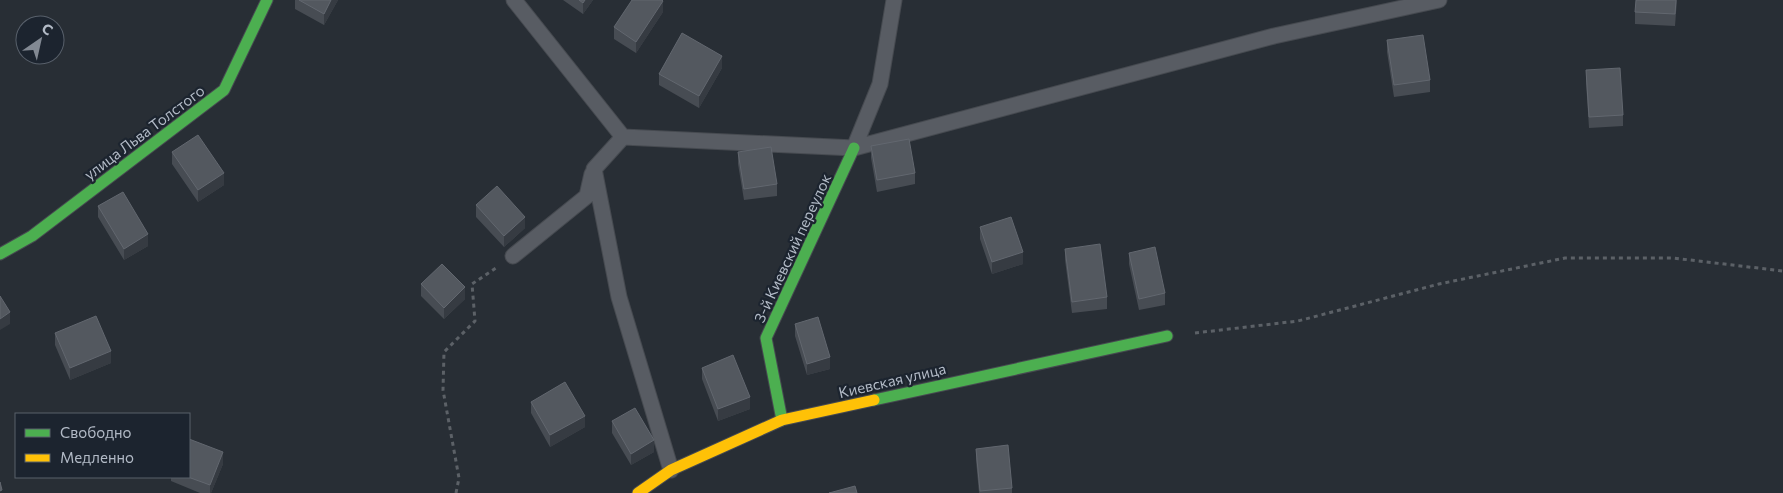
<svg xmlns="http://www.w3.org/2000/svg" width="1783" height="493" viewBox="0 0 1783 493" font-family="Commissioner,sans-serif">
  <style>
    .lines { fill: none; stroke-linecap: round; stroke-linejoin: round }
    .lane-casing { stroke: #464a50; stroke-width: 17 }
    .fast-casing { stroke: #464a50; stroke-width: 13 }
    .slow-casing { stroke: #464a50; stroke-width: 13 }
    .path { stroke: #5c6167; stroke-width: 3; stroke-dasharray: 4 4; stroke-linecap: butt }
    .lane { stroke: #585c63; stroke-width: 15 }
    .fast { stroke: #4caf50; stroke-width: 11 }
    .slow { stroke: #ffc107; stroke-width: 11 }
    .wall { fill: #474c53 }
    .shaded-wall { fill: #363b42 }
    .building { fill: #53585f; stroke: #62676f }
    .labels { text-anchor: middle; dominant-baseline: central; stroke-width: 4.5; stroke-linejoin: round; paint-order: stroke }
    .street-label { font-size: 15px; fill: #b2bac6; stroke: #1c242f }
  </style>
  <rect width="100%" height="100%" fill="#282e35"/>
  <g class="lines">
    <defs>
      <path id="lane" d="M514,0L623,137L854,148L1274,36L1439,0
        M623,137L594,169L619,297L671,470
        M854,148L880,84L894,0
        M513,256L587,196L592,174"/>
      <path id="fast" d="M0,254L32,236L224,90L267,0
        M874,400L1167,336
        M782,420L766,338L854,148"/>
      <path id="slow" d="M638,493L671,470L782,420L874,400"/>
    </defs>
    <use href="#lane" class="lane-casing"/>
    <use href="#fast" class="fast-casing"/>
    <use href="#slow" class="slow-casing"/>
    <path class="path" d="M1195,333L1298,321L1439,284L1565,258H1673L1783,271
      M456,493L459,478L443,390L444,352L475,321L472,284L496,268"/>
    <use href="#lane" class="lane"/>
    <use href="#fast" class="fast"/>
    <use href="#slow" class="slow"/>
  </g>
  <path class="wall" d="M295,0H338L324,25L295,9Z
    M563,0H593L583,14Z
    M1677,0L1675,26L1635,24V12Z
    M663,12L636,53L614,39V27Z
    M1387,40L1430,80V92L1394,97L1387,52Z
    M722,68L699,108L659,85V74Z
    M1586,70L1623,115V126L1589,128L1586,82Z
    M871,146L915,173V184L877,192L871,158Z
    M172,152L224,185L198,202L172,164Z
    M738,152L777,184V196L744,200L738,164Z
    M476,205L525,228L504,247L476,217Z
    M98,206L148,246L124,260L98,217Z
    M980,227L1023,264L992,274L980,239Z
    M1065,249L1107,297V309L1072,313L1065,260Z
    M1129,253L1165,293V305L1139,310L1129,264Z
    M421,284L465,299L444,319L421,296Z
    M795,324L830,369L807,375L795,336Z
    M55,333L111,363L70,380L55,345Z
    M702,368L750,409L718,421L702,379Z
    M531,402L585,427L550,447L531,413Z
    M612,421L654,452L631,465L612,433Z
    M976,449L1012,488V493H979L976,460Z
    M223,464L211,493H200L171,481V477H189Z"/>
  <path class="shaded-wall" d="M331,0H338L324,25V14Z
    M585,0H593L583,14V3Z
    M663,1V12L636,53V42Z
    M722,56V68L699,108V96Z
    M224,173V185L198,202V190Z
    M525,217V228L504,247V236Z
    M148,234V246L124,260V249Z
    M1023,252V264L992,274V262Z
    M465,287V299L444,319V308Z
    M10,312V324L0,330V319Z
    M111,351V363L70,380V368Z
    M830,357V369L807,375V364Z
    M750,397V409L718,421V409Z
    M585,416V427L550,447V435Z
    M654,440V452L631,465V454Z
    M223,452V464L211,493H210V485Z"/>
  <path class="building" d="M299,0H331L324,14Z
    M579,0H585L583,3Z
    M632,0H662L663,1L636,42L614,27Z
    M1636,0H1676L1675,14L1635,12Z
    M682,33L722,56L699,96L659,74Z
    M1423,35L1430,80L1394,85L1387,40Z
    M1620,68L1623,115L1589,117L1586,70Z
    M198,135L224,173L198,190L172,152Z
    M909,139L915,173L877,180L871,146Z
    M771,147L777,184L744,189L738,152Z
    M497,186L525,217L504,236L476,205Z
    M123,192L148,234L124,249L98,206Z
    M1011,217L1023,252L992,262L980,227Z
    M1100,244L1107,297L1072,302L1065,249Z
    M1155,247L1165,293L1139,299L1129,253Z
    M442,264L465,287L444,308L421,284Z
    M0,296L10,312L0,319Z
    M96,316L111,351L70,368L55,333Z
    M818,317L830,357L807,364L795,324Z
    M733,355L750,397L718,409L702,368Z
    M565,382L585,416L550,435L531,402Z
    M635,408L654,440L631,454L612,421Z
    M189,439L223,452L210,485L188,477Z
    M1008,445L1012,488L980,491L976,449Z
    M0,482L2,490L0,491Z
    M855,486L857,493H829Z"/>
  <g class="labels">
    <g class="street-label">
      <text transform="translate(144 132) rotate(-37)">улица Льва Толстого</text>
      <text transform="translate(792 248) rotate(-65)">3-й Киевский переулок</text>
      <text transform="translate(892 380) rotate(-13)">Киевская улица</text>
    </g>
  </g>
  <rect x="15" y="413" width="175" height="65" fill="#1c242f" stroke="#58606b"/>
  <rect x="25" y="429" width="25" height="8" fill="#4caf50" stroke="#58606b"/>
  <text x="60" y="438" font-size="15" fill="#b2bac6">Свободно</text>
  <rect x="25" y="454" width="25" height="8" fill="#ffc107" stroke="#58606b"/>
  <text x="60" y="463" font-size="15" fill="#b2bac6">Медленно</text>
  <g transform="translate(40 40) rotate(34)"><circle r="24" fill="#1c242f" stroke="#58606b"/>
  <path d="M0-4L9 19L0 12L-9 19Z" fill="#828993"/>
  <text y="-8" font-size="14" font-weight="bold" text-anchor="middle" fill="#b2bac6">С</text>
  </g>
</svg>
